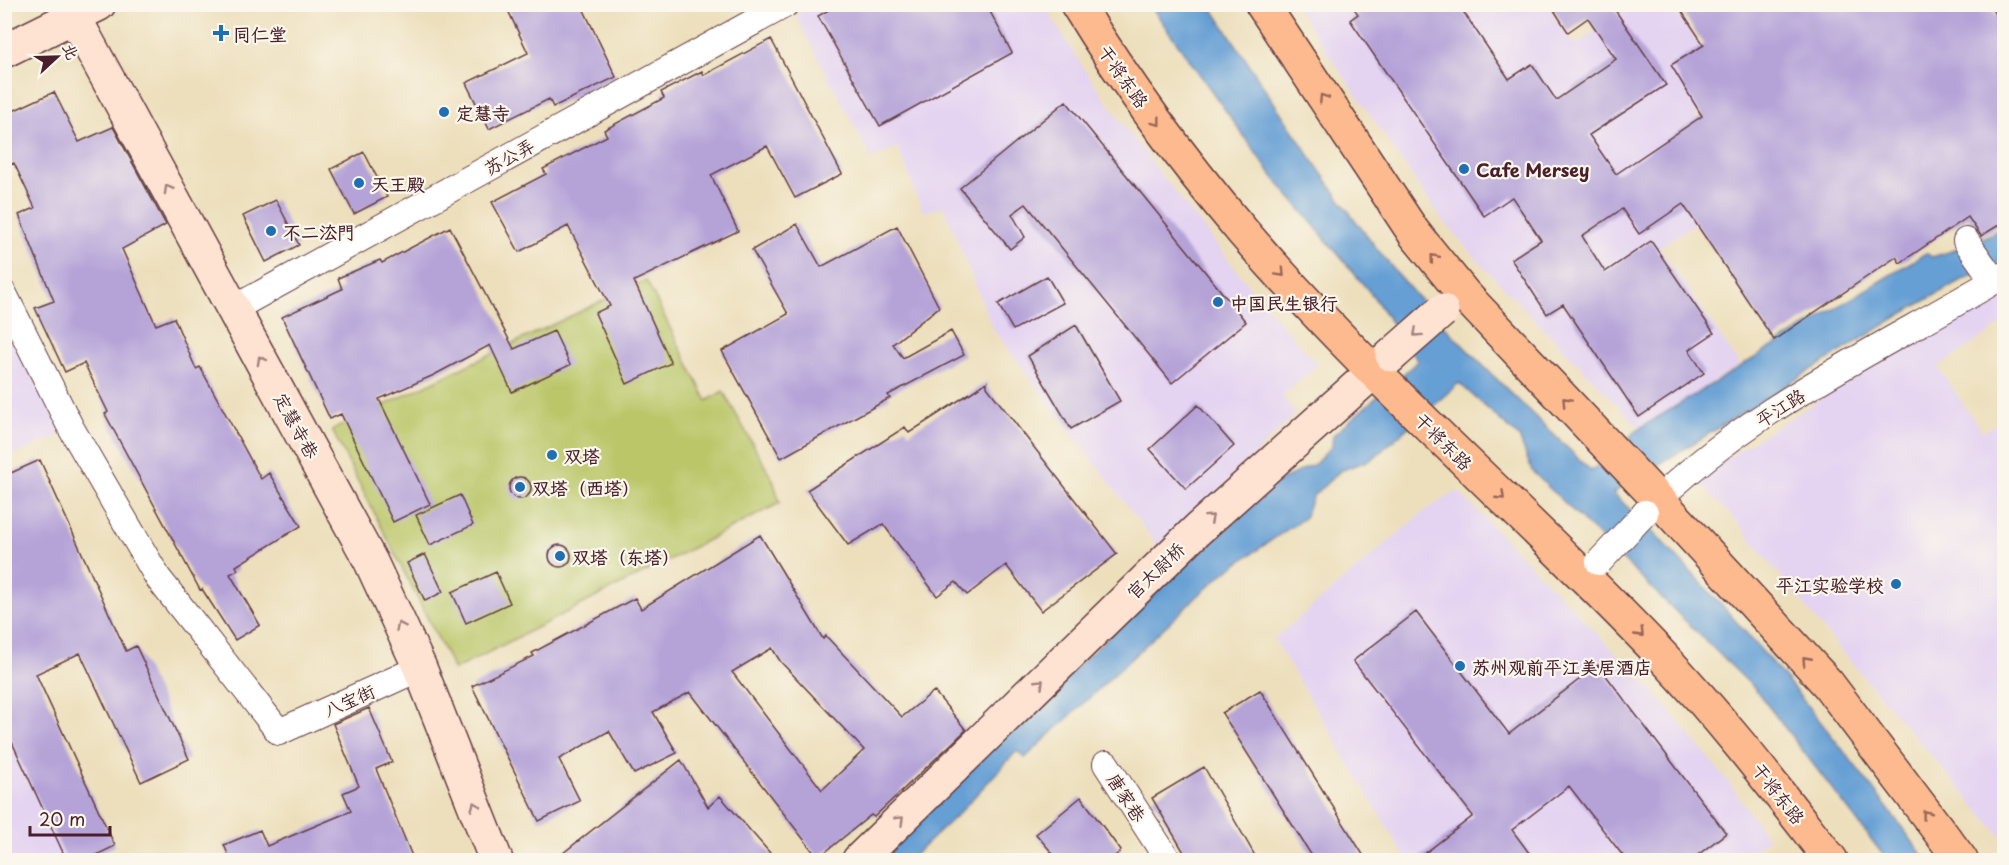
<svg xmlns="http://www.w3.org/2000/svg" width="2009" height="865" viewBox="0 0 2009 865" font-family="'Playpen Sans','LXGW WenKai TC',sans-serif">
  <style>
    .built { fill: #e4d3f1 }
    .green { fill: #bac667; stroke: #827249; stroke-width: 1.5 }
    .water { fill: #659fd4; stroke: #585f80; stroke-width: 1.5 }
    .building { fill: #b5a3d8; fill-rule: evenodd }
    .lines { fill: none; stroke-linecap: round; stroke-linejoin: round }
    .street-casing { stroke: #623c41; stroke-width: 28 }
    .secondary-casing { stroke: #623c41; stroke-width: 36 }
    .primary-casing { stroke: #623c41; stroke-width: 36 }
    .street { stroke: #fff; stroke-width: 26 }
    .secondary { stroke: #fee3d2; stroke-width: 33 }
    .primary { stroke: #fcba8e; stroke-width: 33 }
    .street-bridge-casing { stroke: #623c41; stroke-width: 28; stroke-linecap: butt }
    .secondary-bridge-casing { stroke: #623c41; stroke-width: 36; stroke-linecap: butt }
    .street-bridge { stroke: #fff; stroke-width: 26 }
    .secondary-bridge { stroke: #fee3d2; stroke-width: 33 }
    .oneway { stroke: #9a6558 }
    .oneway2 { stroke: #a4817e }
    .poi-dot { fill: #1f6fb2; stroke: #fbf7ec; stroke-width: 2 }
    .labels { text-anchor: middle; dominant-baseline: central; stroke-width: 4.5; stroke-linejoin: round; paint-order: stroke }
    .poi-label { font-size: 18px; font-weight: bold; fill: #4a1f2b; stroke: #fbf7ec; text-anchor: start }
    .street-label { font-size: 18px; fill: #4a1f2b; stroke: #fbf7ec }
  </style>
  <rect width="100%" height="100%" fill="#fbf7ec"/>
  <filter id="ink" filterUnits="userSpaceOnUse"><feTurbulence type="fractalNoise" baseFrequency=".0167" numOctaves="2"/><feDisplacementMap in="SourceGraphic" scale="12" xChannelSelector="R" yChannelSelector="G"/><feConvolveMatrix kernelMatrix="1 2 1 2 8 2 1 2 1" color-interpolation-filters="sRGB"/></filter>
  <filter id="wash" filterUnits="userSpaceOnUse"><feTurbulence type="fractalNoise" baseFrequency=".008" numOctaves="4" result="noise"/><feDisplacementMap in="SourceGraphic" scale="24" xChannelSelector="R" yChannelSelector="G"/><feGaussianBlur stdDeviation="1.35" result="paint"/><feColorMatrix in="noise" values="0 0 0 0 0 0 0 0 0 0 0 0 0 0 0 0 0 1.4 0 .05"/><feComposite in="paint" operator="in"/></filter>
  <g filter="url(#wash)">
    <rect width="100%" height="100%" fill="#eddfbc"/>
    <path class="built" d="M814,4L1044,5L1082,66L1133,138L1260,300L1318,365L1282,396L1296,413L1160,549L993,329L944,207L923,212L898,147L872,159L795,15Z
      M1295,5H1547L1575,45L1633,5H1673L1731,92L1695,115L1748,189L1659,247L1740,365L1640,428L1482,265L1440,217Z
      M2004,284V323L1938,367L1982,432L2004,419V840L1837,646L1738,523L1695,478Z
      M4,296L66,432L5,459H4Z
      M1458,491L1655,693L1727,780L1768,839L1741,860H1407L1274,639L1427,509Z
      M5,698L77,860H5Z"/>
    <path class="green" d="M646,280L707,401L723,391L773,480L780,503L454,670L332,430Z"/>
    <path class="water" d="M1150,5H1210C1270,95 1330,194 1400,277C1459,346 1527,408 1591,471L1640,428L1926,253L1932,257C1958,250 1981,240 2004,227V260L1963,279L1900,315L1613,493C1730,605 1831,730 1926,860H1887L1755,689L1532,471L1519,437L1459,383L1372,459L1340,471L1313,496L1304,518L1225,572L1200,594L1025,758L1017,751L958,814L909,860H872L1155,593L1281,480L1315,464L1332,446L1333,435L1418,361L1373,296L1271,174Z"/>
    <g id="blocks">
      <path class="building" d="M505,4H581L616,77L553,107L549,99L489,129L466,83L528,53Z
        M839,4H986L1012,53L880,126L818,16Z
        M1351,4H1458L1509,79L1532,64L1556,100L1616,59L1588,18L1568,32L1550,4H1611L1666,85L1589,135L1616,174L1702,116L1671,65L1704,45L1677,4H1989L1996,16L2004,11V222L1981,236L1968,217L1900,263L1896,257L1774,340L1683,204L1639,234L1622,209L1582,236L1605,272L1651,241L1714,333L1689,350L1704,373L1639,417L1563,304L1547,314L1511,259L1541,240L1512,197L1484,216L1350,20L1358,14Z
        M771,39L842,174L795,198L767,146L711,175L738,231L634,281L671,363L627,384L595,313L610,306L568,226L519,252L492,202L546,174L543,169L607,136L604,130L664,98L661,92L702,71L704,75Z
        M54,92L79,142L113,127L166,225L122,249L156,325L174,318L196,369L200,367L261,479L269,473L301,526L236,566L238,570L230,574L260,625L235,640L202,589L200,590L105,414L108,412L84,363L65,372L35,308L54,301L19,215L35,208L14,163L4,168V115Z
        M1066,101L1246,322L1172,383L1026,204L1012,214L1025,237L1010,249L960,188Z
        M364,152L387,197L354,214L331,169Z
        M276,200L299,245L266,262L243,216Z
        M797,224L821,267L897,226L939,307L893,344L903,358L951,331L964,355L888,395L890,398L781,458L722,351L788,314L752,250Z
        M450,227L514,349L554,331L570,365L512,392L490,345L434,375L379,399L430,504L393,522L341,414L330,419L282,317L342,289L338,278L380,260L382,263Z
        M1047,276L1063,303L1013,330L998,304Z
        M1076,325L1120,401L1071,429L1028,356Z
        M987,382V387L1117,554L1041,611L1006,565L967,595L956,582L937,596L883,524L848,545L807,490L905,427L909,433Z
        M1198,405L1234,446L1186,489L1150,449Z
        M40,460L126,651L136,646L189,759L141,782L80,653L36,674L115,846L84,861H67L4,725V476Z
        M509 488a11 11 0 1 1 22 0a11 11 0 1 1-22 0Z
        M460,495L473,525L430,545L416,515Z
        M760,535L823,639L826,636L902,717L934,691L966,730L874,817L871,815L818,858L690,692L653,712L677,753L634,774L609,731L559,759L580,801L539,821L472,686L534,656L532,653L635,598L641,609ZM772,648L780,661L864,750L822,790L732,672Z
        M549 556a11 11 0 1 1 22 0a11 11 0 1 1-22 0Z
        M425,554L443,592L425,601L407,563Z
        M496,572L510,603L466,623L452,592Z
        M1416,612L1509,734L1598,665L1726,833L1690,861H1627L1569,786L1512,830L1535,861H1415L1473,816L1353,661Z
        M1260,690L1367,861H1315L1222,713Z
        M369,708L392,762L376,769L414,861H231L224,845L260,830L267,846L351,811L343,793L359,786L333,724Z
        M681,760L708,807L720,796L777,861H553Z
        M1204,767L1258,861H1189L1152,798Z
        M1081,797L1121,851L1109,861H1059L1036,834Z"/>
    </g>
  </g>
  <g filter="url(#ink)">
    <use href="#blocks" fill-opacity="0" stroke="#623c41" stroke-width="1.5"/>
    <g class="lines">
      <defs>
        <path id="street" d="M1966,241L1994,281
          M4,294L71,428L158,578L279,732L420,668
          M233,309L786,4
          M1645,513C1745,409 1883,348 2004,275
          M1106,764L1168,860"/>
        <path id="secondary" d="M67,4L371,562L420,668L496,860
          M4,51L99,4
          M859,860L1197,530L1392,355"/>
        <path id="primary" d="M1077,4C1126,84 1182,160 1243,232C1373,383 1526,512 1663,657C1724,721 1777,791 1831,860
          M1262,4L1414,233L1463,293L1658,499L1828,684L1961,860"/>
      </defs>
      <use href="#street" class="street-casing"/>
      <use href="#secondary" class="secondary-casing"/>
      <use href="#primary" class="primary-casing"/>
      <use href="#street" class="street"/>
      <use href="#secondary" class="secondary"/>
      <use href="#primary" class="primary"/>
      <defs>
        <path id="street-bridge" d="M1599,562L1645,513"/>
        <path id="secondary-bridge" d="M1392,355L1442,311"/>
      </defs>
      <use href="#street-bridge" class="street-bridge-casing"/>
      <use href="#secondary-bridge" class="secondary-bridge-casing"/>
      <use href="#street-bridge" class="street-bridge"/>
      <use href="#secondary-bridge" class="secondary-bridge"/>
    </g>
    <defs><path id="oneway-chevron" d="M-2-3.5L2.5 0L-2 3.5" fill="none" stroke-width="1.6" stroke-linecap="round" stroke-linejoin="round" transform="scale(1.5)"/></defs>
    <g class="oneway">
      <use href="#oneway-chevron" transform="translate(1323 98) rotate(-123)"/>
      <use href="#oneway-chevron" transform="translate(1157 122) rotate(52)"/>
      <use href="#oneway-chevron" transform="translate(1434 258) rotate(-130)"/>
      <use href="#oneway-chevron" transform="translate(1281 273) rotate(47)"/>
      <use href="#oneway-chevron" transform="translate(1566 401) rotate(-133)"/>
      <use href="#oneway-chevron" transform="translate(1501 496) rotate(44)"/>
      <use href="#oneway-chevron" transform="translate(1640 633) rotate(46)"/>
      <use href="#oneway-chevron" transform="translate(1806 660) rotate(-132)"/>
      <use href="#oneway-chevron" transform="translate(1926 814) rotate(-127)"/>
    </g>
    <g class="oneway2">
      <use href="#oneway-chevron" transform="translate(168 189) rotate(-119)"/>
      <use href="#oneway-chevron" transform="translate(1417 333) rotate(138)"/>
      <use href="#oneway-chevron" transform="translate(261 360) rotate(-119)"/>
      <use href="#oneway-chevron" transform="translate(1210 518) rotate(-42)"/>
      <use href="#oneway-chevron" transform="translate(400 626) rotate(-115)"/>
      <use href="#oneway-chevron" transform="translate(1040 683) rotate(-44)"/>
      <use href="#oneway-chevron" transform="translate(475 806) rotate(-112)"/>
      <use href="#oneway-chevron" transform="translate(900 820) rotate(-44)"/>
    </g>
  </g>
  <g class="poi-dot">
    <path d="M218 24h6v6h6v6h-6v6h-6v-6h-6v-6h6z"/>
    <circle cx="444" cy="112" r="6"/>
    <circle cx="1464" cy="169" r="6"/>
    <circle cx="359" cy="183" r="6"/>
    <circle cx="271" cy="231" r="6"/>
    <circle cx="1218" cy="302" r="6"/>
    <circle cx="552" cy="455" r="6"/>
    <circle cx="520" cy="487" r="6"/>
    <circle cx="560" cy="556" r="6"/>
    <circle cx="1896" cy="584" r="6"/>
    <circle cx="1460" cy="666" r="6"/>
  </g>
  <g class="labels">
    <g class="poi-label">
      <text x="233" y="33">同仁堂</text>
      <text x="456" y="112">定慧寺</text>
      <text x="1476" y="169">Cafe Mersey</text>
      <text x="371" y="183">天王殿</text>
      <text x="283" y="231">不二㳒門</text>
      <text x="1230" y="302">中国民生银行</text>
      <text x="564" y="455">双塔</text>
      <text x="532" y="487">双塔（西塔）</text>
      <text x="572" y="556">双塔（东塔）</text>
      <text x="1884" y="584" text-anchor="end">平江实验学校</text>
      <text x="1472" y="666">苏州观前平江美居酒店</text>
    </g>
    <g class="street-label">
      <text transform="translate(1124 76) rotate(55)">干将东路</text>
      <text transform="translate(509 156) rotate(-29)">苏公弄</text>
      <text transform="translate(1780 407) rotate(-32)">平江路</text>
      <text transform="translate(297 425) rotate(61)">定慧寺巷</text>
      <text transform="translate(1444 441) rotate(45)">干将东路</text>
      <text transform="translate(1155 570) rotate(-44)">官太尉桥</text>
      <text transform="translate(349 700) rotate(-24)">八宝街</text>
      <text transform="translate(1779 793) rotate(52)">干将东路</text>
      <text transform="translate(1127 797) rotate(57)">唐家巷</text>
    </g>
  </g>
  <rect width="2009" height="865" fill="none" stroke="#fbf7ec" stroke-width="24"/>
  <g transform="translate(57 57) rotate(68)" stroke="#fbf7ec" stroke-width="4.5" paint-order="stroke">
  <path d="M0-4.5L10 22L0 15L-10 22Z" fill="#4a1f2b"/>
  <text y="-9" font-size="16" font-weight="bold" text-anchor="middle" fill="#4a1f2b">北</text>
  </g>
  <path d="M30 826v9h80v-9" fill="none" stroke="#4a1f2b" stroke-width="3"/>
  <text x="39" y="826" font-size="18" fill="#4a1f2b" stroke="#fbf7ec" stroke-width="4.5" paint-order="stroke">20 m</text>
</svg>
